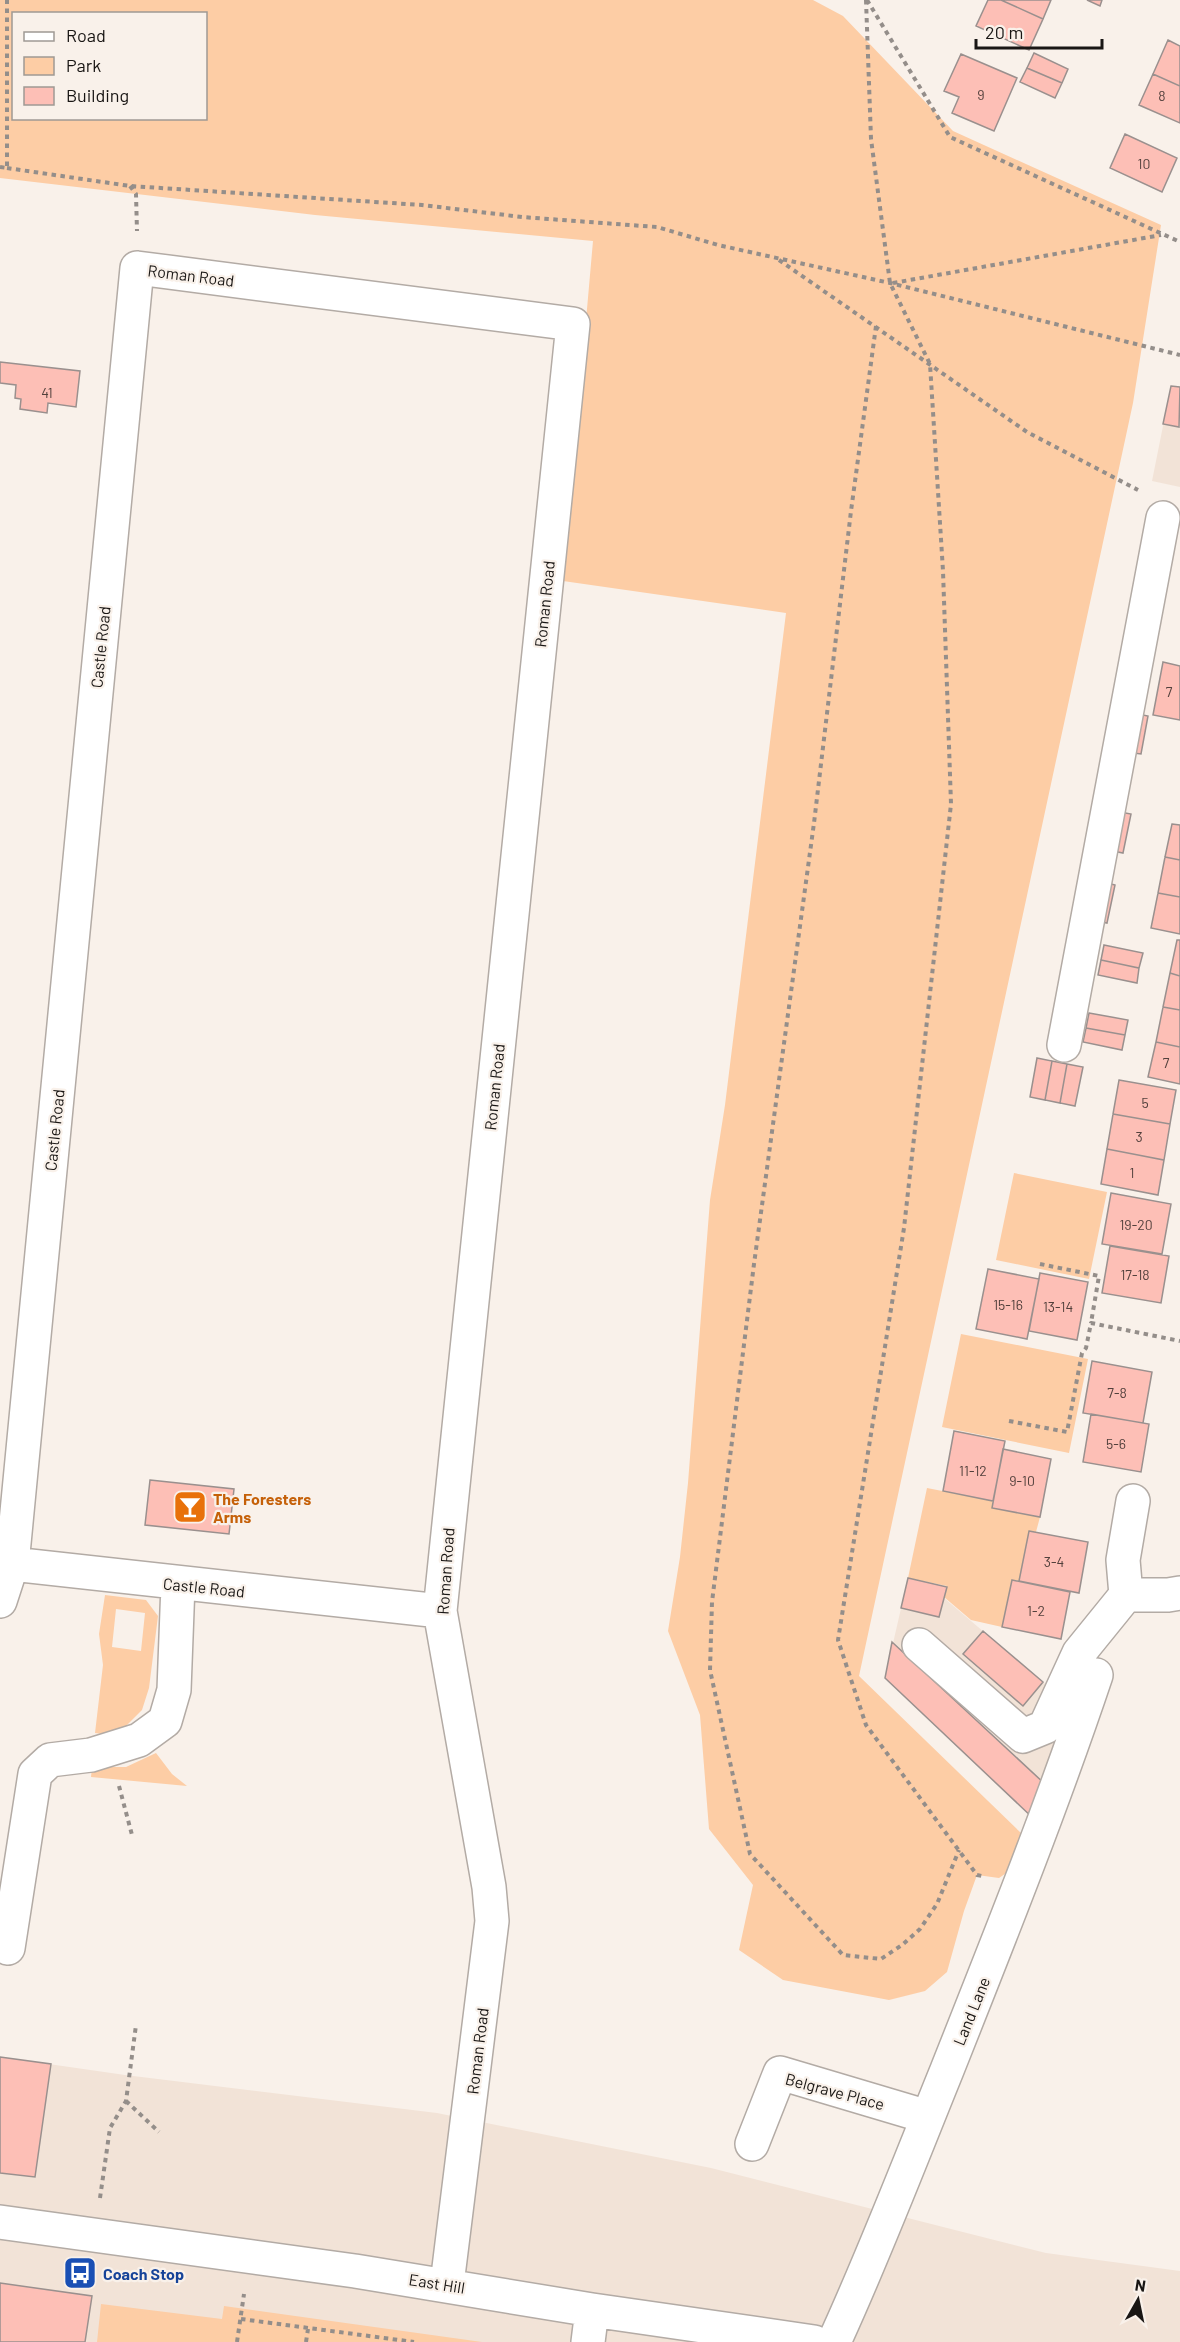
<svg xmlns="http://www.w3.org/2000/svg" width="1180" height="2342" viewBox="0 0 1180 2342" font-family="Barlow,sans-serif">
  <style>
    .built { fill: #f2e3d7 }
    .green { fill: #fdcda5; fill-rule: evenodd }
    .building { fill: #fdbfb6; stroke: #9a908e; stroke-width: 1.5 }
    .lines { fill: none; stroke-linecap: round; stroke-linejoin: round }
    .minor-casing { stroke: #b3aba5; stroke-width: 36 }
    .path { stroke: #948e8a; stroke-width: 4; stroke-dasharray: 4.5 4.5; stroke-linecap: butt }
    .minor { stroke: #fff; stroke-width: 33 }
    .labels { text-anchor: middle; dominant-baseline: central; stroke-width: 4.5; stroke-linejoin: round; paint-order: stroke }
    .number-label { font-size: 14px; fill: #52403c }
    .street-label { font-size: 16px; fill: #191614; stroke: #f9f1ea }
    .food-label { font-size: 16px; font-weight: bold; fill: #c56008; stroke: #f9f1ea; text-anchor: start }
    .transit-label { font-size: 16px; font-weight: bold; fill: #164399; stroke: #f9f1ea; text-anchor: start }
  </style>
  <rect width="100%" height="100%" fill="#f9f1ea"/>
  <path class="built" d="M1171,386L1180,387V487L1152,481Z
    M908,1578L947,1587L944,1598L1071,1706L1035,1820L885,1678Z
    M0,2057L125,2075L437,2113L711,2168L1046,2253L1180,2271V2342H0Z"/>
  <path class="green" d="M0,0H813L843,16L953,131L1161,225L1133,403L859,1676L1021,1833L1012,1869L999,1878L977,1875L964,1911L947,1972L925,1991L889,2000L783,1980L739,1950L753,1885L709,1829L700,1715L668,1631L680,1557L688,1483L710,1200L725,1105L786,613L563,581L593,241L315,215L0,178ZM14,14H206V118H14Z
    M1014,1173L1107,1192L1089,1279L996,1260Z
    M961,1334L1088,1359L1069,1453L942,1427Z
    M927,1488L993,1501L992,1508L1040,1517L1036,1532L1029,1531L1019,1581L1012,1580L1002,1627L971,1620L944,1597L947,1586L908,1578Z
    M105,1595L146,1600L158,1616L149,1688L142,1710L125,1727L109,1735L95,1733L103,1665L99,1634ZM116,1609L145,1613L141,1651L112,1647Z
    M156,1753L172,1774L187,1786L91,1777L92,1767H126Z
    M101,2304L222,2319L224,2306L482,2342H97Z"/>
  <path class="building" d="M988,0H1001L1043,19L1029,50L976,26Z
    M1001,0H1051L1043,19Z
    M1087,0H1102L1100,6Z
    M1168,40L1180,46V86L1153,74Z
    M1034,53L1068,69L1062,83L1027,68Z
    M961,54L1017,78L994,131L952,113L959,97L944,91Z
    M1027,68L1062,83L1055,98L1020,82Z
    M1153,74L1180,86V123L1139,105Z
    M1125,134L1177,158L1162,192L1110,168Z
    M0,362L80,371L76,407L48,403L47,413L20,409L21,399L15,398L16,385L0,383Z
    M1171,386L1180,387L1179,427L1163,424Z
    M1163,662L1180,666V720L1153,715Z
    M1133,713L1148,716L1141,754L1126,752Z
    M1115,811L1131,814L1123,853L1108,850Z
    M1172,824L1180,825V860L1165,857Z
    M1165,857L1180,860V897L1158,893Z
    M1100,881L1115,885L1107,923L1092,920Z
    M1158,893L1180,897V934L1151,928Z
    M1177,940H1180V976L1170,973Z
    M1104,945L1143,953L1139,968L1101,960Z
    M1101,960L1139,968L1137,983L1098,975Z
    M1170,973L1180,976V1010L1163,1007Z
    M1163,1007L1180,1010V1047L1156,1042Z
    M1089,1013L1128,1020L1125,1035L1086,1028Z
    M1086,1028L1125,1035L1122,1050L1083,1042Z
    M1156,1042L1180,1047V1084L1148,1077Z
    M1037,1058L1052,1061L1045,1100L1030,1097Z
    M1052,1061L1067,1064L1060,1103L1045,1100Z
    M1067,1064L1083,1067L1075,1106L1060,1103Z
    M1119,1080L1176,1090L1170,1124L1113,1114Z
    M1113,1114L1170,1124L1164,1160L1107,1149Z
    M1107,1149L1164,1160L1158,1195L1101,1184Z
    M1111,1193L1171,1204L1162,1254L1102,1244Z
    M1110,1246L1169,1256L1161,1303L1102,1293Z
    M988,1269L1039,1279L1027,1339L976,1329Z
    M1040,1273L1088,1282L1077,1340L1029,1331Z
    M1092,1361L1152,1372L1143,1423L1083,1413Z
    M1091,1414L1149,1424L1141,1472L1083,1462Z
    M954,1431L1005,1441L993,1501L943,1491Z
    M1003,1449L1051,1459L1040,1517L992,1508Z
    M150,1480L234,1489L229,1534L145,1525Z
    M1029,1531L1088,1542L1079,1593L1019,1581Z
    M908,1578L947,1587L939,1617L901,1608Z
    M1012,1580L1070,1592L1061,1639L1002,1627Z
    M983,1631L1043,1682L1023,1706L963,1654Z
    M892,1642L1046,1785L1035,1820L885,1678Z
    M0,2057L51,2064L35,2177L0,2173Z
    M0,2283L92,2296L85,2342H0Z"/>
  <g class="lines">
    <defs>
      <path id="minor" d="M1064,1045L1163,518
        M1133,1501L1123,1560L1126,1595H1168L1180,1593
        M12,1564L440,1611
        M0,1601L12,1564L137,268L573,324L440,1611L489,1887L492,1921L447,2284
        M919,1645L1023,1736L1045,1727L1079,1653L1126,1595
        M8,1948L35,1774L50,1760L91,1755L139,1740L165,1721L174,1690L178,1584
        M752,2144L780,2073L928,2117
        M0,2222L355,2271L592,2310L814,2342
        M588,2342L592,2310
        M834,2342C875,2253 910,2161 947,2070C999,1939 1051,1809 1096,1675"/>
    </defs>
    <use href="#minor" class="minor-casing"/>
    <path class="path" d="M866,0L871,139L890,283L930,364L943,571L951,804L904,1228L838,1640L866,1725L977,1875L982,1876
      M867,0L950,137L1180,242
      M0,167L7,168V0
      M7,168L130,186L422,205L522,217L657,227L718,245L890,283L1180,355
      M130,186L136,194L137,231
      M779,260L1027,432L1138,490
      M893,283L1161,235
      M876,326L851,511L814,823L754,1264L712,1602L710,1670L750,1854L843,1955L881,1959L902,1945L920,1929L937,1904L959,1850
      M1040,1264L1099,1276L1091,1323
      M1009,1421L1067,1432L1082,1353L1086,1348L1091,1323L1180,1341
      M119,1786L132,1835
      M126,2101L159,2132
      M100,2198L110,2128L126,2101L136,2025
      M241,2319L414,2342
      M237,2342L244,2294
      M306,2342L308,2329"/>
    <use href="#minor" class="minor"/>
  </g>
  <defs>
    <symbol id="bar-square" viewBox="-11 -11 22 22"><rect x="-9" y="-9" width="18" height="18" rx="4" fill="#e8710a" stroke="#f9f1ea"/><path d="M-6-5H6L.8 .8V4.5H3.5V6h-7V4.5H-.8V.8Z" fill="#fff"/></symbol>
    <symbol id="bus-square" viewBox="-11 -11 22 22"><rect x="-9" y="-9" width="18" height="18" rx="4" fill="#1a4fb4" stroke="#f9f1ea"/><path d="M-5-6H5V4H4V6H2V4H-2V6H-4V4H-5ZM-3.5-4V0h7V-4ZM-3.5 1.2v1.5H-2V1.2ZM2 1.2v1.5H3.5V1.2Z" fill="#fff"/></symbol>
  </defs>
  <g fill-rule="evenodd">
    <use href="#bar-square" x="171" y="1488" width="38" height="38"/>
    <use href="#bus-square" x="61" y="2254" width="38" height="38"/>
  </g>
  <g class="labels">
    <g class="number-label">
      <text x="981" y="94">9</text>
      <text x="1162" y="95">8</text>
      <text x="1144" y="163">10</text>
      <text x="47" y="392">41</text>
      <text x="1169" y="691">7</text>
      <text x="1166" y="1062">7</text>
      <text x="1145" y="1102">5</text>
      <text x="1139" y="1136">3</text>
      <text x="1132" y="1172">1</text>
      <text x="1136" y="1224">19-20</text>
      <text x="1135" y="1274">17-18</text>
      <text x="1008" y="1304">15-16</text>
      <text x="1058" y="1306">13-14</text>
      <text x="1117" y="1392">7-8</text>
      <text x="1116" y="1443">5-6</text>
      <text x="973" y="1470">11-12</text>
      <text x="1022" y="1480">9-10</text>
      <text x="1054" y="1561">3-4</text>
      <text x="1036" y="1610">1-2</text>
    </g>
    <g class="street-label">
      <text transform="translate(191 275) rotate(7)">Roman Road</text>
      <text transform="translate(544 604) rotate(-84)">Roman Road</text>
      <text transform="translate(100 647) rotate(-84)">Castle Road</text>
      <text transform="translate(494 1087) rotate(-84)">Roman Road</text>
      <text transform="translate(54 1130) rotate(-84)">Castle Road</text>
      <text transform="translate(445 1571) rotate(-86)">Roman Road</text>
      <text transform="translate(204 1587) rotate(6)">Castle Road</text>
      <text transform="translate(971 2011) rotate(-68)">Land Lane</text>
      <text transform="translate(477 2051) rotate(-83)">Roman Road</text>
      <text transform="translate(835 2091) rotate(15)">Belgrave Place</text>
      <text transform="translate(437 2283) rotate(9)">East Hill</text>
    </g>
    <g class="food-label">
      <text x="213" y="1498">The Foresters<tspan x="213" dy="18">Arms</tspan></text>
    </g>
    <g class="transit-label">
      <text x="103" y="2273">Coach Stop</text>
    </g>
  </g>
  <rect x="12" y="12" width="195" height="108" fill="#f9f1ea" stroke="#9f9994" stroke-width="1.5"/>
  <rect x="24" y="32" width="30" height="9" fill="#ffffff" stroke="#9f9994" stroke-width="1.5"/>
  <text x="66" y="42" font-size="18" fill="#191614">Road</text>
  <rect x="24" y="57" width="30" height="18" fill="#fdcda5" stroke="#9f9994" stroke-width="1.5"/>
  <text x="66" y="72" font-size="18" fill="#191614">Park</text>
  <rect x="24" y="87" width="30" height="18" fill="#fdbfb6" stroke="#9f9994" stroke-width="1.5"/>
  <text x="66" y="102" font-size="18" fill="#191614">Building</text>
  <g transform="translate(1138 2300) rotate(9)" stroke="#f9f1ea" stroke-width="4.5" paint-order="stroke">
  <path d="M0-4.5L10 22L0 15L-10 22Z" fill="#191614"/>
  <text y="-9" font-size="16" font-weight="bold" text-anchor="middle" fill="#191614">N</text>
  </g>
  <path d="M976 39v9h126v-9" fill="none" stroke="#191614" stroke-width="3"/>
  <text x="985" y="39" font-size="18" fill="#191614" stroke="#f9f1ea" stroke-width="4.5" paint-order="stroke">20 m</text>
</svg>
